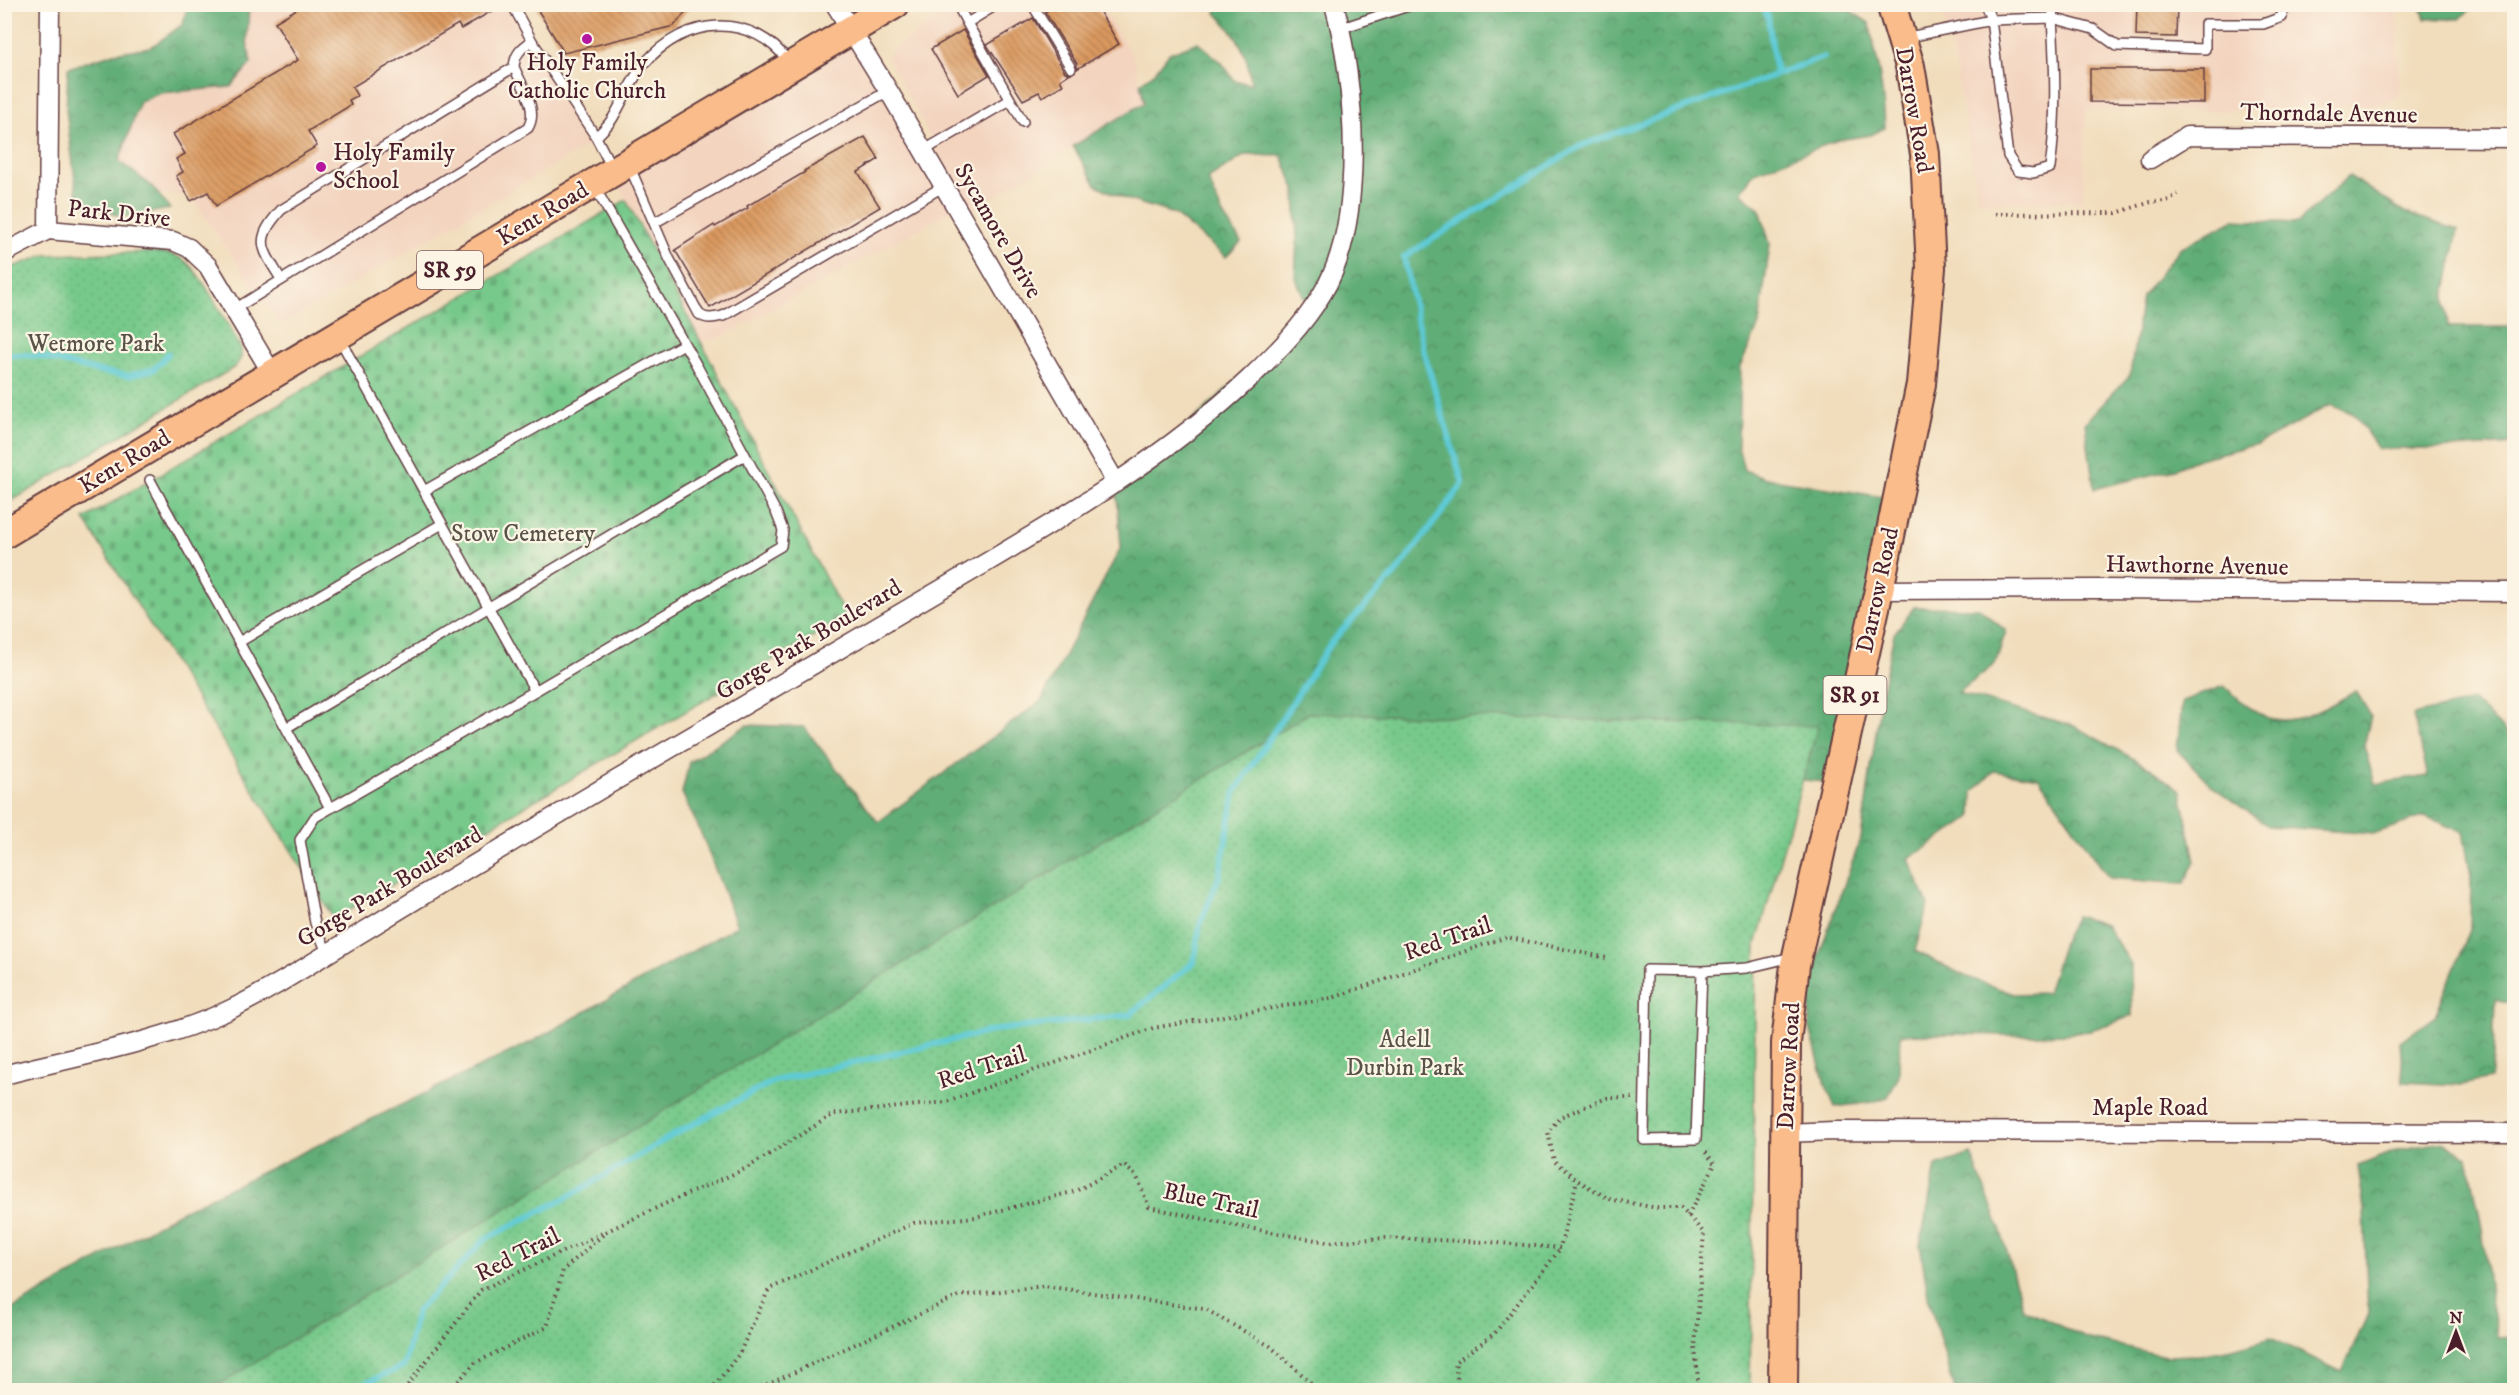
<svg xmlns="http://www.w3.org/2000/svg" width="2519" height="1395" viewBox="0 0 2519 1395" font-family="'IM FELL DW Pica',serif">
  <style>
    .built { fill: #f3d4bf }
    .forest { fill: url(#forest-crowns); stroke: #566651; stroke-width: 1.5 }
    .cemetery { fill: url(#cemetery-stones); stroke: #60745b; stroke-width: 1.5 }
    .park { fill: url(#park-dots); stroke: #60745b; stroke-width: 1.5 }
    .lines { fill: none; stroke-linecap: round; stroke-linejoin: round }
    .stream { stroke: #5ecad6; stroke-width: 6 }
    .building { fill: url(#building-back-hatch) }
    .service-casing { stroke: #633c41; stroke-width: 12 }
    .minor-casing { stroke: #633c41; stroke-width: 21 }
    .primary-casing { stroke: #633c41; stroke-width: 32 }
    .path { stroke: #633c41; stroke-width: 4; stroke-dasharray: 1.5 4.5; stroke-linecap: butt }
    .service { stroke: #fff; stroke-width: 9 }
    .minor { stroke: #fff; stroke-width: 18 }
    .primary { stroke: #f9bc8a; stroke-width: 28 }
    .poi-dot { fill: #b5179e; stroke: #fcf5e5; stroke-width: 2 }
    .labels { text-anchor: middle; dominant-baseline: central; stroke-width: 4.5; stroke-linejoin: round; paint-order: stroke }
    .shield { fill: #fcf5e5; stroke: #7f5f63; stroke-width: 1.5 }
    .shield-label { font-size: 22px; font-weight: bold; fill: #4a1f2b }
    .poi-label { font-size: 24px; fill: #4a1f2b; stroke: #fcf5e5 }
    .street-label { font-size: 24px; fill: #4a1f2b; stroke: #fcf5e5 }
    .park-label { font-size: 24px; fill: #585248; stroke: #fcf5e5 }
  </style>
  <defs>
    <pattern id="forest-crowns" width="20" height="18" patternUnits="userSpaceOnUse" patternTransform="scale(1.5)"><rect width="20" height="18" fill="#61ad77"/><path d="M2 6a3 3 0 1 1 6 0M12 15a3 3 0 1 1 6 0" fill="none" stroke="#528c62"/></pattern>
    <pattern id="cemetery-stones" width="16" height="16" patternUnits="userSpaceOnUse" patternTransform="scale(1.5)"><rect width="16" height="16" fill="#77c98b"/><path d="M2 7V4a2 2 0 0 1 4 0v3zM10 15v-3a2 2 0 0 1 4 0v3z" fill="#68ac78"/></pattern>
    <pattern id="park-dots" width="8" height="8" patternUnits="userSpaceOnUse" patternTransform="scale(1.5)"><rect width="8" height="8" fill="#77c98b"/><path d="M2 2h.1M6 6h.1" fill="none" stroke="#68ac78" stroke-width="1.8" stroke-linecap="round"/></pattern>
    <pattern id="building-back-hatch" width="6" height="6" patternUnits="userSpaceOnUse" patternTransform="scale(1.5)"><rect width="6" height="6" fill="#da995e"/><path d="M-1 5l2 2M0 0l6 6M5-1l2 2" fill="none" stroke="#b37c4e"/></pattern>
  </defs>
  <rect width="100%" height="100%" fill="#fcf5e5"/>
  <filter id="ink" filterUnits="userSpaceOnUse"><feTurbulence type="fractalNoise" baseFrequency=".0167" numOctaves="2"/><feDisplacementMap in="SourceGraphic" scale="12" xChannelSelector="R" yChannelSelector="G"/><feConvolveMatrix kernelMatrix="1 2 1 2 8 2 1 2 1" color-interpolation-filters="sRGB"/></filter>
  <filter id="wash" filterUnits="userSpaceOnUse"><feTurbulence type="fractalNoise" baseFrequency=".008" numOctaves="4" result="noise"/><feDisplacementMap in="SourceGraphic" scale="24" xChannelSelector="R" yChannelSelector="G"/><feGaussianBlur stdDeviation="1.35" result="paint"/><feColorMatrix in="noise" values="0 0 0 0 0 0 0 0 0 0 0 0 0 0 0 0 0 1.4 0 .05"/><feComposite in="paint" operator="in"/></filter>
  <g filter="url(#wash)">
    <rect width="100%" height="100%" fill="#f1ddbc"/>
    <path class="built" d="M237,5H517L594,142L280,326L190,195L92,191L85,77L236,55Z
      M835,5H895L850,31L957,208L727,334L713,340L700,341L626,200L614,172L849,31Z
      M956,5H1101L1134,58L1144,103L970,212L886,55Z
      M1940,5H2397L2400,96L2384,104L2213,111L2086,110L2083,202H1979L1953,54Z"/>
    <path class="forest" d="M188,4L249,5L247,41L251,63L231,87L160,93L140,102L119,161L152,186L170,209L123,217L78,203L66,110L68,68L114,53L151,47L183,24Z
      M1334,4L1336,10C1362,10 1409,16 1432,4H1840L1869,23C1877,58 1884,92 1885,128L1871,135L1838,140L1755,172L1739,192L1760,209L1770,244L1759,325L1740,367L1738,447L1744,470L1766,478L1883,497L1896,504L1836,783L1770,777L1577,1390H5L4,1314L178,1213L535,1040L737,926L701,833L682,793L689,762L747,725L804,727L878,822L1041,701L1121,547L1116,483L1145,464L1310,312L1295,276L1297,241L1295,189L1282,156L1245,155L1208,179L1223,215L1241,242L1226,257L1174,214L1123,198L1096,185L1073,146L1144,103L1140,83L1154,73L1169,53L1198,42L1222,63L1235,81L1251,84C1249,53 1236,34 1216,13L1217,5Z
      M2421,5V4L2475,5L2460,19H2425Z
      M2349,176L2406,213L2458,230L2445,296L2448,327H2514V444L2437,449H2378L2354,414L2330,405L2258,444L2198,459L2175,469L2094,489L2085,423L2130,375L2142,296L2180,248L2233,220L2298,223Z
      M1914,607L1979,608L2006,631L1995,664L1958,693L2074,726L2150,768L2181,792L2195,861L2184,884L2109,878L2039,778L1994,771L1973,792L1972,817L1909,859L1928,905L1915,951L1965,976L2014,994L2047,993L2065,936L2076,916L2106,925L2131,964L2132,1016C2114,1022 2093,1031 2075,1033C2017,1039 1958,1031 1900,1035L1899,1076L1888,1097L1873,1102L1835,1107L1824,1081L1809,1024L1812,974L1861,838L1882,690L1894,634Z
      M2224,686C2235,695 2253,713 2265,717C2296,728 2329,706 2356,691L2371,716L2364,746L2375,784L2428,776L2413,715L2473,701L2514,740V1005L2495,1000L2493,1059L2490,1079L2462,1085L2403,1082L2400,1042L2435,1016L2470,930L2471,875L2463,832L2425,816L2373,834L2268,826L2213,787L2177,750L2182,701Z
      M2444,1142L2468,1157L2482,1228L2490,1294L2498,1337L2514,1336V1390H1955L1929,1302L1920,1245L1936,1166L1971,1154L2000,1228L2023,1309L2086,1338L2165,1356L2199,1355L2233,1349L2271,1338L2342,1372L2368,1314L2364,1210L2358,1166L2401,1149Z"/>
    <path class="cemetery" d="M626,200L846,617L334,919L84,519Z"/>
    <path class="park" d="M156,252C165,253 174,254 182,259C201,270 229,328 241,349V358L235,367L5,505V270L45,255Z
      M1309,713L1818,726L1756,945L1750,1390H211Z"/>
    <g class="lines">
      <path class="stream" d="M1762,4L1768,17L1776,74
        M4,354L38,356L97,371L129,376L154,369L168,354
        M350,1390L404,1366L417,1311L485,1239L568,1197L675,1134L774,1081L996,1030L1129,1015L1194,962L1200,924L1219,877L1235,792L1332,641L1396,573L1463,484L1424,353L1404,257L1580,146L1824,57"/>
    </g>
    <g id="blocks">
      <path class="building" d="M305,4H504L461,29L458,24L352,87L357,96L349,100L351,105L308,131L317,146L216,206L208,192L191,201L176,176L183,172L176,159L185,154L173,134L298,60L275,22Z
        M534,4H692L674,26L564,53Z
        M1045,4H1095L1119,44L1077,69V64L1045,12L1048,10Z
        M2137,4H2177L2176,37L2136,36Z
        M1033,18L1065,72L1069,74L1060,80L1063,85L1042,97L1039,92L1023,100L987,45Z
        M963,30L989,75L958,94L931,49Z
        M2090,69H2204V103L2090,102Z
        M865,137L879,159L858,172L880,207L710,308L675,250L714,225L715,227L748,208L747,206L805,172L804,171Z"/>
    </g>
  </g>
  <g filter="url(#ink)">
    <use href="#blocks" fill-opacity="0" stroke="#633c41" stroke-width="1.5"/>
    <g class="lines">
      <defs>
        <path id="service" d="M957,4L967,23
          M998,4L967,23L1023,122
          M1032,4L1071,68
          M1985,4L1991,20L2008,156L2018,171L2033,173L2050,168C2057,118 2055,68 2052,18L2093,29L2117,46L2205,49V24H2263L2282,17L2284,4
          M1339,29L1414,4
          M1904,38L1991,20L2052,18L2055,4
          M532,41L596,137L612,168
          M596,137C602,131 610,124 614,116C624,99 631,80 644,64C685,16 751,11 790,63
          M923,151L1010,100
          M629,165L669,258L699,314C706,320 714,318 723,316L944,186
          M654,223L888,91
          M281,279C261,247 254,240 281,210L514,67
          M233,310L528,128C539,110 522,86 514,67C515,54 521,48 532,41L512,4
          M339,338L535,691
          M150,480L330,808
          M424,491L684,344
          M239,642L442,524
          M286,728L745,455
          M327,953L315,923L300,840L315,817L535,691L781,546L783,530L776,512L697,366L594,186
          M1702,971L1696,1139L1644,1140L1647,970L1702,971L1747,968L1792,957"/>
        <path id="minor" d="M835,4L891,95L1116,483
          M2150,159L2187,136L2514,138
          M48,230L50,4
          M4,253L48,230L173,241L189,248L208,266L273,375
          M1879,590L2100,589L2514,592
          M4,1075C78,1056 157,1043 227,1011C277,987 324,955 371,927C447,880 524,835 601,789C716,722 830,655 945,587C1051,524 1160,463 1250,378C1276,353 1303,326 1322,294C1366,223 1356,83 1334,4
          M1785,1133L1834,1131L2514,1133"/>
        <path id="primary" d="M4,534L895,4
          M1783,1390L1786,1043L1795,965L1879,590L1921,384L1931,268L1925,154L1910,66L1891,4"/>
      </defs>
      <use href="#service" class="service-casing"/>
      <use href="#minor" class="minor-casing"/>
      <use href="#primary" class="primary-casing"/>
      <path class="path" d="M1995,214L2116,213L2151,202L2167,201L2178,194
        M1632,1098H1607L1560,1117L1548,1132L1554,1161L1577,1180L1609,1199L1657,1208H1681L1704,1233L1695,1347L1699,1390
        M1688,1216L1715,1164L1703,1149
        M404,1390L481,1290L667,1203L747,1168L834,1114L946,1102L1153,1028L1332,998L1506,937L1607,958
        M450,1390L475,1363L547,1327L563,1270L603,1235
        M711,1390L739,1354L769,1289L914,1223L975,1217L1076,1191L1124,1165L1137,1177L1149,1207L1231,1225L1327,1242L1385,1238L1487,1242L1560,1248L1577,1180
        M756,1390L959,1296L1044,1286L1205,1309L1270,1346L1319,1390
        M1459,1390L1455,1362L1495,1333L1560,1249"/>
      <use href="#service" class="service"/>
      <use href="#minor" class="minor"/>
      <use href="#primary" class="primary"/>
    </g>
  </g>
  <g class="poi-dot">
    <circle cx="587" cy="39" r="6"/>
    <circle cx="321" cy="167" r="6"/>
  </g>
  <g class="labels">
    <g class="shield">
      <rect x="417" y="251" width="66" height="38" rx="4.5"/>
      <rect x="1823.5" y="676" width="63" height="38" rx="4.5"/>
    </g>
    <g class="shield-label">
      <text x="450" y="270">SR 59</text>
      <text x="1855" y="695">SR 91</text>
    </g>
    <g class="poi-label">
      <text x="587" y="63">Holy Family<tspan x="587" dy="28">Catholic Church</tspan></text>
      <text x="333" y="153" text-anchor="start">Holy Family<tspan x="333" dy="28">School</tspan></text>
    </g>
    <g class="street-label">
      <text transform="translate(1914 110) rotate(80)">Darrow Road</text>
      <text transform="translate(2329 114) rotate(1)">Thorndale Avenue</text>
      <text transform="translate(119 214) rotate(6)">Park Drive</text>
      <text transform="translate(543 214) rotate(-31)">Kent Road</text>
      <text transform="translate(998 231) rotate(60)">Sycamore Drive</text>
      <text transform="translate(125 462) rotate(-31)">Kent Road</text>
      <text transform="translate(2197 566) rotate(1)">Hawthorne Avenue</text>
      <text transform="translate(1878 590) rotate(-78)">Darrow Road</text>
      <text transform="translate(809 640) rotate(-31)">Gorge Park Boulevard</text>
      <text transform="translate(390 887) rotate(-31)">Gorge Park Boulevard</text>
      <text transform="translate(1448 939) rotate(-19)">Red Trail</text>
      <text transform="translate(1789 1066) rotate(-87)">Darrow Road</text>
      <text transform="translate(982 1068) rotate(-18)">Red Trail</text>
      <text x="2150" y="1108">Maple Road</text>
      <text transform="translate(1211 1201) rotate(12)">Blue Trail</text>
      <text transform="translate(518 1255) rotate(-27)">Red Trail</text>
    </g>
    <g class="park-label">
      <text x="96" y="344">Wetmore Park</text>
      <text x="523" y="534">Stow Cemetery</text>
      <text x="1405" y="1040">Adell<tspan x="1405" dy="28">Durbin Park</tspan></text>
    </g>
  </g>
  <rect width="2519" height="1395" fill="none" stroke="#fcf5e5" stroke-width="24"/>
  <g transform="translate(2456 1332)" stroke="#fcf5e5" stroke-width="4.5" paint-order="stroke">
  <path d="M0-4.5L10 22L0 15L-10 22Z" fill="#4a1f2b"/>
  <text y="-9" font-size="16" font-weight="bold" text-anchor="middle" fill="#4a1f2b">N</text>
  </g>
</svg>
